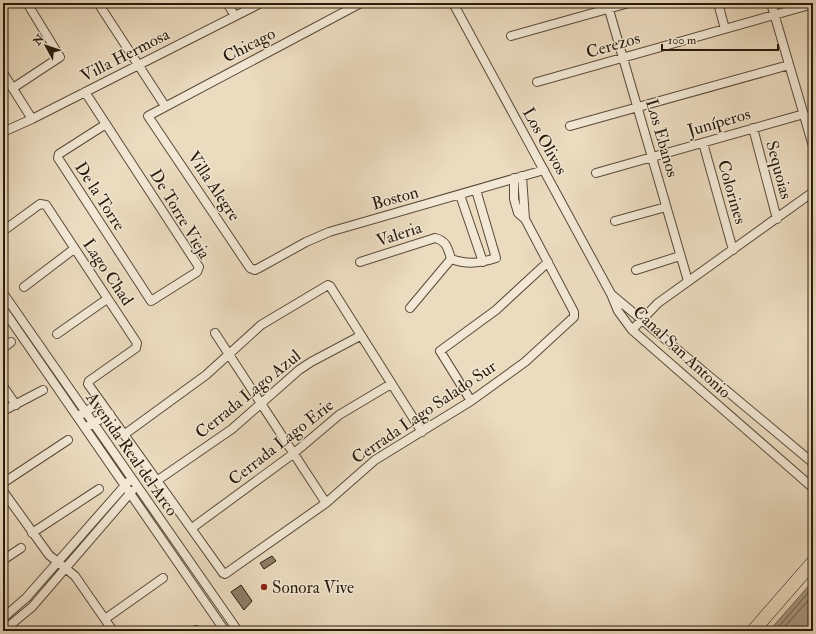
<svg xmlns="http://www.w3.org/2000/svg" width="816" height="634" viewBox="0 0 816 634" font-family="'IM FELL Double Pica',serif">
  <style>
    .water { fill: #a99982; stroke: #766652 }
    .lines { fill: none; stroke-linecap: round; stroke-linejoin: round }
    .shore { stroke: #695a46; stroke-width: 1 }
    .building { fill: #8e7e69; stroke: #291a0b }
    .street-casing { stroke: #5a4a38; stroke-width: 10 }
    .primary-casing { stroke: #291a0b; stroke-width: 14 }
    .street { stroke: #f2e8d5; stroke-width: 8 }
    .primary { stroke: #ebdbbf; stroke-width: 13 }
    .poi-dot { fill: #8f2418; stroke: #f2e8d5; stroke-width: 1.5 }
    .labels { text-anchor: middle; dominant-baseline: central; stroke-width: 3; stroke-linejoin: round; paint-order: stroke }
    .street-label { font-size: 17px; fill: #291a0b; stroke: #f2e8d5 }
    .poi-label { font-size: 17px; fill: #291a0b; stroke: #f2e8d5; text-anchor: start }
  </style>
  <rect width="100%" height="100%" fill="#ebdbbf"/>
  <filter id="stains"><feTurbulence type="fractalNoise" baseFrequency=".005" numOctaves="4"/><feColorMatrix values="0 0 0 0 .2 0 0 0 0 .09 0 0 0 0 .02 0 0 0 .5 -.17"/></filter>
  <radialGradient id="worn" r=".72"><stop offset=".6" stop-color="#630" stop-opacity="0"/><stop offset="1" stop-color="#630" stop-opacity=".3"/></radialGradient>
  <path class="water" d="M813,581V631H769Z"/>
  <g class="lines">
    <path class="shore" d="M775,631L813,587
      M781,631L813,595"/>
  </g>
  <path class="building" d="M272,556L276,561L264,569L260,563Z
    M241,585L252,601L244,610L231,592Z"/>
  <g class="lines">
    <defs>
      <path id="street" d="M98,3L165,106
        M227,3L235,16
        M361,3L148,116L250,268L255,270L259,268L306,242L329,232L544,170
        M453,3L611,294
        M607,3L688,281
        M718,3L725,29
        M771,3L813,146
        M511,36L629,3
        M3,73L32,119
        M537,82L813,4
        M13,88L60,57L27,3
        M85,92L199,267L197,272L151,301L58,158L59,154L106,124
        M570,126L789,65
        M753,128L777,219
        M3,132L32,119L261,3
        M703,143L733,250
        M596,173L804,114
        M522,176L525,219
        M460,195L483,262
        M615,221L666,207
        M3,231L40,204L46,205L137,343L136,348L89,381L88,384L223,573L225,574L326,503L375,460L471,401L525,362L574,317V312L525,219L518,213L514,199V178
        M360,262L435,238C447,241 448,249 451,259C468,265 480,263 496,258L476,190
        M636,270L680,256
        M24,287L74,249
        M3,293L238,631
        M410,308L451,259
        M3,309L225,631
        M632,330L658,303L813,192
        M215,333L326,503
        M57,334L107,299
        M3,348L11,342
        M3,386L16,405
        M471,401L440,351L496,310L548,262
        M3,411L43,390
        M80,415L101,402
        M88,426L110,414
        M125,434L206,375L261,325L328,285L330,286L422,432
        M813,463L611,294L618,311L632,330L813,488
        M158,480L232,429L299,370L311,362L360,336
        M3,483L68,440
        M3,491L49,555L75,576L113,631
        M192,528L293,454L339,415L391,384
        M32,533L99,489
        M3,560L21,548
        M3,618L26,598L128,482
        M105,619L163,578
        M3,631L32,607L132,491
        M195,631L196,630"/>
      <path id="primary" d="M753,631L813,562"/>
    </defs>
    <use href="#street" class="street-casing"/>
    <use href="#primary" class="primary-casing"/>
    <use href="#street" class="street"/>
    <use href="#primary" class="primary"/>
  </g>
  <circle class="poi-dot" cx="264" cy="587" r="4"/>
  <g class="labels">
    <g class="street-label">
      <text transform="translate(249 45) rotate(-27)">Chicago</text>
      <text transform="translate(613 45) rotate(-16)">Cerezos</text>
      <text transform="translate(125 55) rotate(-27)">Villa Hermosa</text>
      <text transform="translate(719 122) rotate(-16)">Juníperos</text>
      <text transform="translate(662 138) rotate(74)">Los Ebanos</text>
      <text transform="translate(545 141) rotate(61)">Los Olivos</text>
      <text transform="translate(779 170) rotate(75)">Sequoias</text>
      <text transform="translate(214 186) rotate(56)">Villa Alegre</text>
      <text transform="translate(732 192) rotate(74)">Colorines</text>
      <text transform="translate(100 196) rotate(57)">De la Torre</text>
      <text transform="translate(395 198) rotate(-16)">Boston</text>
      <text transform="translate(180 214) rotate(59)">De Torre Vieja</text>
      <text transform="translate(399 234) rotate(-18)">Valeria</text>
      <text transform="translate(108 272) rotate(56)">Lago Chad</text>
      <text transform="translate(682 352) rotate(43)">Canal San Antonio</text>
      <text transform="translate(248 394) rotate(-39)">Cerrada Lago Azul</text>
      <text transform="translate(424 412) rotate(-34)">Cerrada Lago Salado Sur</text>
      <text transform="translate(281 442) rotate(-38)">Cerrada Lago Erie</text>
      <text transform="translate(132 454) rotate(55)">Avenida Real del Arco</text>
    </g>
    <g class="poi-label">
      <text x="272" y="587">Sonora Vive</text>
    </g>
  </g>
  <rect width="816" height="634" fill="none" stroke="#ebdbbf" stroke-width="16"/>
  <rect x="4" y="4" width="808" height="626" fill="none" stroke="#291a0b" stroke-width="2"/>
  <rect x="8" y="8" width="800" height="618" fill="none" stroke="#291a0b"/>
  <g transform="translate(46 46) rotate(310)" stroke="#f2e8d5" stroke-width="3" paint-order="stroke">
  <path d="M0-3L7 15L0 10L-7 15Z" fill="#291a0b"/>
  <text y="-6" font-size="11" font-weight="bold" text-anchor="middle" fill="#291a0b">N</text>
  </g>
  <path d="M662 44v6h116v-6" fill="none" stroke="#291a0b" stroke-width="2"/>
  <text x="668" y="44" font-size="12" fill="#291a0b" stroke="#f2e8d5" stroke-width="3" paint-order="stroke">100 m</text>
  <rect width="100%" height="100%" filter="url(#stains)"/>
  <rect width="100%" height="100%" fill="url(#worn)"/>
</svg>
